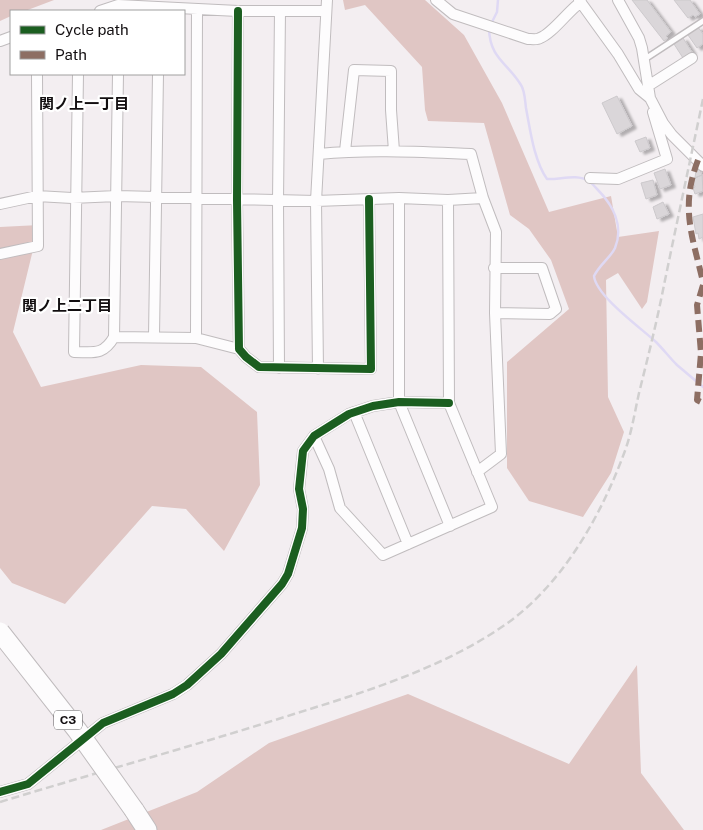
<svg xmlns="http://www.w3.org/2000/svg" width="703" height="830" viewBox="0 0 703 830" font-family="'Public Sans','Noto Sans JP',sans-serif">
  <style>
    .forest { fill: #e0c6c4 }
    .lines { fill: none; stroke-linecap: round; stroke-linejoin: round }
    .stream { stroke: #dfd9f4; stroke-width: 2.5 }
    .building { fill: #dad6d9; stroke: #ccc9cc; filter: url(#shadow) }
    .lane-casing { stroke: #c0bcbe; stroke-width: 8 }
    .street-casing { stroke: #c0bcbe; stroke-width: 12 }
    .highway-casing { stroke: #c0bcbe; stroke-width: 21 }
    .lane { stroke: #fdfcfd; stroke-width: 5 }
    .street { stroke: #fdfcfd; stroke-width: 10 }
    .highway { stroke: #fdfcfd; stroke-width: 19 }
    .rail { stroke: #d0cfcf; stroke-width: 2.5; stroke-dasharray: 8 4; stroke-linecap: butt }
    .highway-bridge-casing { stroke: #c0bcbe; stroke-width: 21; stroke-linecap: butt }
    .highway-bridge { stroke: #fdfcfd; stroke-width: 19 }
    .quiet { stroke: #8d6e63; stroke-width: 6; stroke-dasharray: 12 6; stroke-linecap: butt }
    .cycleway-casing { stroke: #fff; stroke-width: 11 }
    .cycleway { stroke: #1b5e20; stroke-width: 8 }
    .labels { text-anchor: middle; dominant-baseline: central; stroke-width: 4.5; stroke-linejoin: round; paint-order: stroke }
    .shield { fill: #fff; stroke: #595658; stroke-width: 1 }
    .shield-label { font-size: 12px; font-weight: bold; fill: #120e10 }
    .neighbourhood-label { font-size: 15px; font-weight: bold; fill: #120e10; stroke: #fff }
  </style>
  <defs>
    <filter id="shadow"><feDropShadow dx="4.5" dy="2.5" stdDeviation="1" flood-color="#0004"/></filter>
  </defs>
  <rect width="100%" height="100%" fill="#f3eef1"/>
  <path class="forest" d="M0,0H54L25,11H11V16L0,21Z
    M343,0H425L464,35L502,103L549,212L611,196L618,237L659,231L647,302L642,309L618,273L606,280L608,397L624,432L611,473L583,517L529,501L507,468V362L569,309L551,260L529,229L510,215L484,123L428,121L425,110L422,67L365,5L345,10Z
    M39,225L13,332L41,387L141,365L201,367L257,412L260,485L224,551L186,509L152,506L65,604L12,583L0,568V227Z
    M637,665L641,773L684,830H101L197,792L269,743L408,694L569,764Z"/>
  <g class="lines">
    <path class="stream" d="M491,24L497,12L498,0
      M489,29C490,59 508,63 521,85C525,91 525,101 526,108C530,129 534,161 547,179C560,180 576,173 589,181C592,183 595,187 597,189C613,205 624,226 615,248C611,257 600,264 594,276C596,296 641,328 656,342C663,349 670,358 677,365L703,387"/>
  </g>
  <path class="building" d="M632,0H647L671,32L666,36L668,38L664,41Z
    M674,0H690L700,14L695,17L693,15L688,18Z
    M698,27L703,34V44L697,48L688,35Z
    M683,38L692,52L683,58L674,44Z
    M617,96L632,126L617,134L602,103Z
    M646,137L650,148L640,152L635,141Z
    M699,168L702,175L695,178L696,170Z
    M665,169L671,185L660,189L654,173Z
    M702,175L703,191L695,194L693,188L695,187L692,179Z
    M653,180L657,195L646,199L641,183Z
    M663,202L669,214L657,219L653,207Z
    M703,214V237L699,239L698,233L696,234L693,217Z"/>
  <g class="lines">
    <defs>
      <path id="lane" d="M645,59L703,21"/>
      <path id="street" d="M436,0L453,14L528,39C531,39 537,40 540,38C552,34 569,10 581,2
        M579,0L618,54L639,89L650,98
        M618,0L639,38L642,48L650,98L663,123L672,135L703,166
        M100,11L118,5L238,11H325
        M238,11L237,200L239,349L246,357L259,367L371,369L369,199
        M0,41L11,37
        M78,74L74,352C93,352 103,356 114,337
        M118,74L114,337L196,338L239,349
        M648,86L692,58
        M345,151L354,70L391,71V110L394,151
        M319,154C370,149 420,152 471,154L483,198L496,232L495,313L501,454L477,472
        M590,178L618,179L667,159L653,112
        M399,198V402L450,526
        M0,204L37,196L72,198L117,196L316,201L399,198L448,200L483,198
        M0,254L38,246L37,74
        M494,268H542L556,309L550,314L495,313
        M154,336L158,74
        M196,338L197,9
        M279,368L278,201L280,11
        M318,369L316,201L327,0
        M354,412L408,544
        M314,436L329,469L340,508L383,555L492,507L449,403L448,200
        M0,792L28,784L103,723L173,694L187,685L221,654L282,584L288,574L302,528L303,509L299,489L303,451L314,436L349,414L373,406L399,402L449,403"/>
      <path id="highway" d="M134,810L147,830"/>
    </defs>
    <use href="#lane" class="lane-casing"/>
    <use href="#street" class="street-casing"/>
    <use href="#highway" class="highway-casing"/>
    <use href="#lane" class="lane"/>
    <use href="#street" class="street"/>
    <use href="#highway" class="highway"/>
    <path class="rail" d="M0,802C98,772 197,745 294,714C368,691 446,667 509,622C565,581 603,512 626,448C632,430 635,411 639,393C648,357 657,321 664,285C677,222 690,161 703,99"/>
    <defs>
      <path id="highway-bridge" d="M0,632L77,730L134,810"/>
    </defs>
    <use href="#highway-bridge" class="highway-bridge-casing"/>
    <use href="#highway-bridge" class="highway-bridge"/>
    <path class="quiet" d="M698,160C680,207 692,235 703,282
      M703,285L697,305L701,353L697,400L703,403"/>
    <defs>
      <path id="cycleway" d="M238,11L237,200L239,349L246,357L259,367L371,369L369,199
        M0,792L28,784L103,723L173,694L187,685L221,654L282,584L288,574L302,528L303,509L299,489L303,451L314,436L349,414L373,406L399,402L449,403"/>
    </defs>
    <use href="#cycleway" class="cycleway-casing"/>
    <use href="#cycleway" class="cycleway"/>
  </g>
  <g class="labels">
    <rect class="shield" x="54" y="710.5" width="28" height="19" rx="4"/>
    <g class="shield-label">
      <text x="68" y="720">C3</text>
    </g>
    <g class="neighbourhood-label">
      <text x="84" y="103">関ノ上一丁目</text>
      <text x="67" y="305">関ノ上二丁目</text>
    </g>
  </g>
  <rect x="10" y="10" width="175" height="65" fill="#ffffff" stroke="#a09f9f"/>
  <rect x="20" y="26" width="25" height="8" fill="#1b5e20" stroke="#a09f9f"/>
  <text x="55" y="35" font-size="15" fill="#120e10">Cycle path</text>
  <rect x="20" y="51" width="25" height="8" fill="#8d6e63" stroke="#a09f9f"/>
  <text x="55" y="60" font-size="15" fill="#120e10">Path</text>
</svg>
